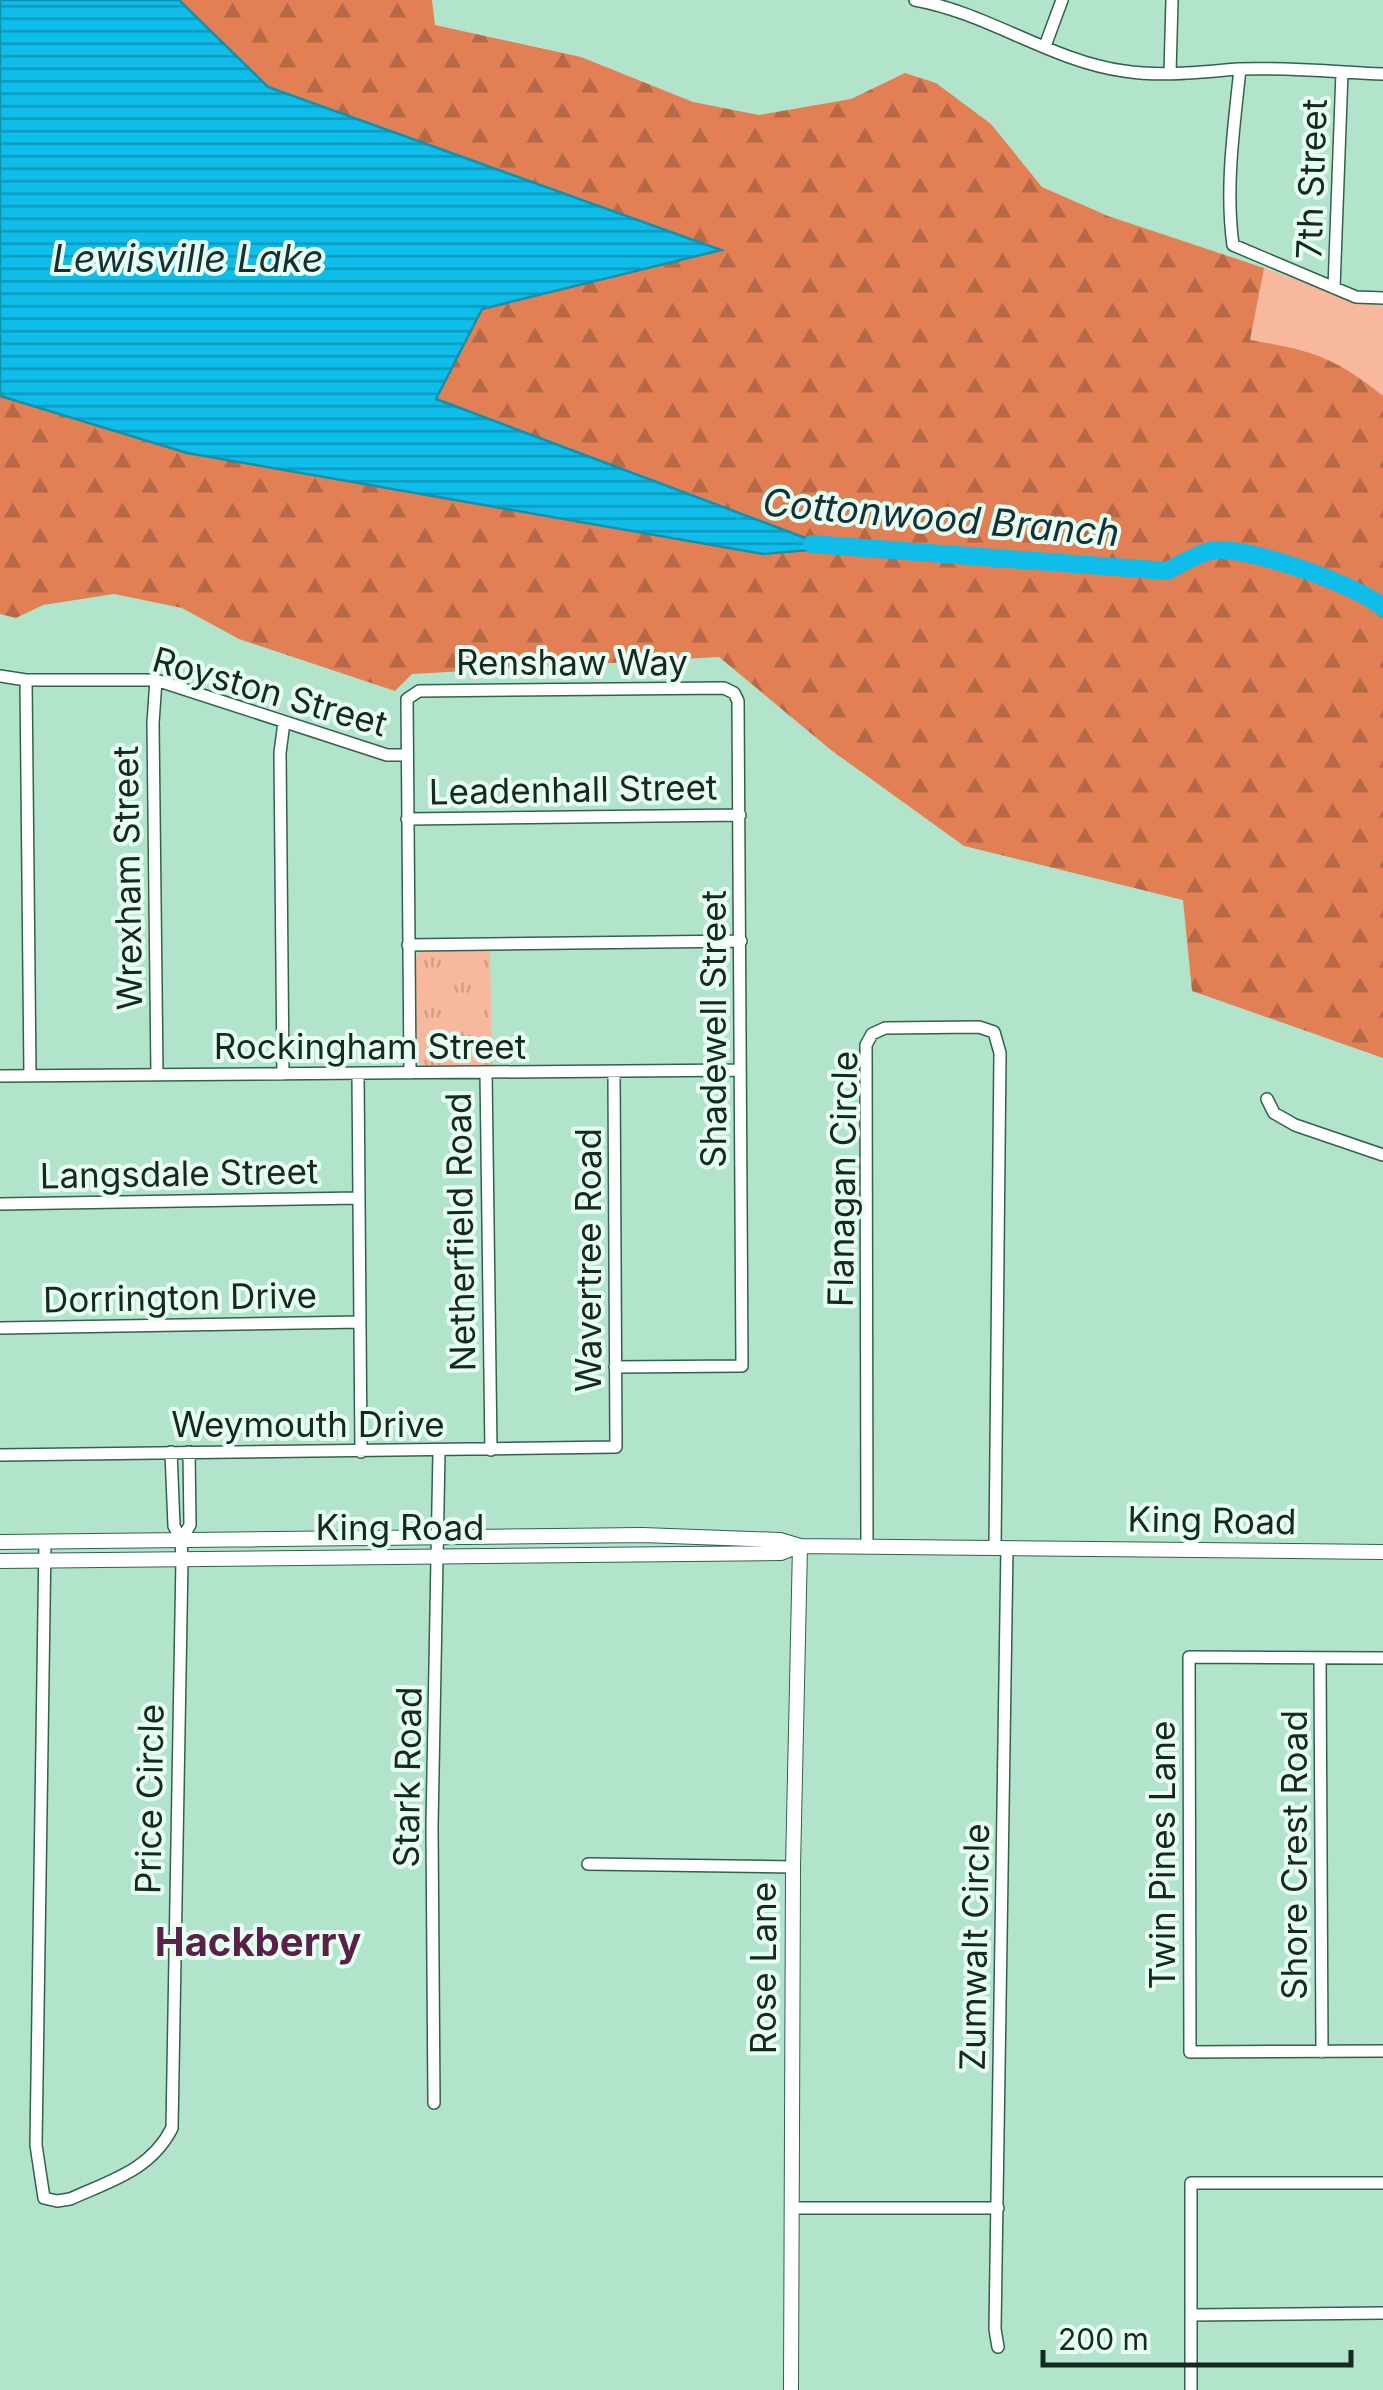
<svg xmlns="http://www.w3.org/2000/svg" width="1383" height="2390" viewBox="0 0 1383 2390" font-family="Inter,sans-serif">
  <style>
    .green { fill: #f7b89e }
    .forest { fill: url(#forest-firs) }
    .park { fill: url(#park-tufts) }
    .water { fill: url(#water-rules); stroke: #1091ad; stroke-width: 2.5 }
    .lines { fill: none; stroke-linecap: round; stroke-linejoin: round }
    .river { stroke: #0ebde9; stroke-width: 18 }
    .minor-casing { stroke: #32614c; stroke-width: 14 }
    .tertiary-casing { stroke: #32614c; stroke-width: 16 }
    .minor { stroke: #fff; stroke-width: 11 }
    .tertiary { stroke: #fff; stroke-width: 14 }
    .labels { text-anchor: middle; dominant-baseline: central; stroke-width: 8; stroke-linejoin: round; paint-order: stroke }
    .street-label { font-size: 35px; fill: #152920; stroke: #e6fff2 }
    .water-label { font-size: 38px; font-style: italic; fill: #172f37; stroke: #e6fff2 }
    .quarter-label { font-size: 40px; font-weight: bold; fill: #5b2047; stroke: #e6fff2 }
  </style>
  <defs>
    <pattern id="forest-firs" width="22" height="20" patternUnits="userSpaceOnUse" patternTransform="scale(2.5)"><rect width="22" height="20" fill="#e37f55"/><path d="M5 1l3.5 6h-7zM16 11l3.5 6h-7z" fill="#b76846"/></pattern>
    <pattern id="park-tufts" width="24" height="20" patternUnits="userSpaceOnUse" patternTransform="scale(2.5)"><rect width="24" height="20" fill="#f7b89e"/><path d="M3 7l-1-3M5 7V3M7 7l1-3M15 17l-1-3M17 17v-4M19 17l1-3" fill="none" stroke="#d39e88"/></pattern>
    <pattern id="water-rules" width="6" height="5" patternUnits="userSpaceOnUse" patternTransform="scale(2.5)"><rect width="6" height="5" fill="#0ebde9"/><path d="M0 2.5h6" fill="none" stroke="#0c9abc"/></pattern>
  </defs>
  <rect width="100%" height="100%" fill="#b2e4cb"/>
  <path class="green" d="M1264,268L1327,291L1383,305V396C1334,357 1310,350 1249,340Z"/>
  <path class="forest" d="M179,0H432L435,25L581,57L693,102L759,115L851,99L905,73L936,83L991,124L1042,187L1108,216L1264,268L1250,340C1310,350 1335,357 1383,396V1058L1192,991L1183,900L964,846L831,750L719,657L412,674L395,691L239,639L182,608L114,594L43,605L16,618L0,614V396L187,453L763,554L829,547L436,399L481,309L719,249L268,87Z"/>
  <path class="park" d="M422,950H490L492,1065H423L417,1062L415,958Z"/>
  <path class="water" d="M0,0H179L268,87L721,250L482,309L436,399L832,548L763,554L187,453L0,396Z"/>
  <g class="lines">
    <path class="river" d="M812,544L1167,571C1181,564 1195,555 1210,551C1240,543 1361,586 1383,608"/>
    <defs>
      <path id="minor" d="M915,0C988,13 1051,61 1124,71C1162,77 1200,72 1238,69C1286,67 1335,72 1383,74
        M1045,46L1062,0
        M1240,69C1234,127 1225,187 1233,245L1356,297L1383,298
        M1170,73L1172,0
        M1334,288L1342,72
        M0,676L26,680H156L387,755H406
        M26,680L30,1076
        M156,680L153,723L157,1075
        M407,819L740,815
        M408,945L741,941
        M486,1072L491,1450
        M358,1073L361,1452
        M410,1073L407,699L419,691L724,688L734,693L738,701L742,1366L615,1367
        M283,1074L280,753L284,722
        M0,1076L740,1070
        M1267,1099L1274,1113L1295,1125L1383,1155
        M0,1204L359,1198
        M0,1328L360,1322
        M0,1455L616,1447L614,1072
        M181,1540L190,1525L189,1452
        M45,1541L36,2145L44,2198L57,2201L70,2199C110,2181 151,2170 172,2128L182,1559L181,1540L174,1526L171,1452
        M867,1547L866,1045L872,1034L885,1028L979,1027L994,1032L1000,1053L995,1548
        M1320,1658L1322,2052
        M1383,1658L1189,1657L1190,2052L1383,2051
        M588,1864L793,1867
        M434,2103L432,1826L439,1452
        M793,2208H998
        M1191,2315L1383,2313
        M998,2347L995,2329L1007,1548
        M1191,2390V2183H1383"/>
      <path id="tertiary" d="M0,1542L643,1535L780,1540L800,1546L1383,1552
        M0,1561L781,1553L799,1546
        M791,2390L793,1867L800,1546"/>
    </defs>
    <use href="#minor" class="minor-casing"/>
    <use href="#tertiary" class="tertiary-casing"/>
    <use href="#minor" class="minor"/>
    <use href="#tertiary" class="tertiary"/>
  </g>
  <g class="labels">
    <g class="street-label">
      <text transform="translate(1311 179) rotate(-88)">7th Street</text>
      <text x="572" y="662">Renshaw Way</text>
      <text transform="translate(270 691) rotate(16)">Royston Street</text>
      <text transform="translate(573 789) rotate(-1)">Leadenhall Street</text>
      <text transform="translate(127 878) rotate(-91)">Wrexham Street</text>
      <text transform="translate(713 1029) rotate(-90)">Shadewell Street</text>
      <text x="370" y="1046">Rockingham Street</text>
      <text transform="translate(179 1173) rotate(-1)">Langsdale Street</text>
      <text transform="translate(842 1179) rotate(-89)">Flanagan Circle</text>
      <text transform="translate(460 1232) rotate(-91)">Netherfield Road</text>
      <text transform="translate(588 1260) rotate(-90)">Wavertree Road</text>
      <text transform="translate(180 1297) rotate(-1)">Dorrington Drive</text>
      <text x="308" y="1424">Weymouth Drive</text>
      <text transform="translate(1212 1520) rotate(1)">King Road</text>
      <text x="400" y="1527">King Road</text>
      <text transform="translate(407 1777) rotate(-89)">Stark Road</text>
      <text transform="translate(149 1799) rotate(-89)">Price Circle</text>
      <text transform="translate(1162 1855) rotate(-90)">Twin Pines Lane</text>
      <text transform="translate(1294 1855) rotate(-90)">Shore Crest Road</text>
      <text transform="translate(974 1947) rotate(-89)">Zumwalt Circle</text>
      <text transform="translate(763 1968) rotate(-90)">Rose Lane</text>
    </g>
    <g class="water-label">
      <text x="188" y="258">Lewisville Lake</text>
      <text transform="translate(941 517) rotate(5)">Cottonwood Branch</text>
    </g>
    <g class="quarter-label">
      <text x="258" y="1941">Hackberry</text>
    </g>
  </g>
  <path d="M1043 2350v15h308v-15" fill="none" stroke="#152920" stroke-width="5"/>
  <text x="1058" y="2350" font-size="30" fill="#152920" stroke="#e6fff2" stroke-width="8" paint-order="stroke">200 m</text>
</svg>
